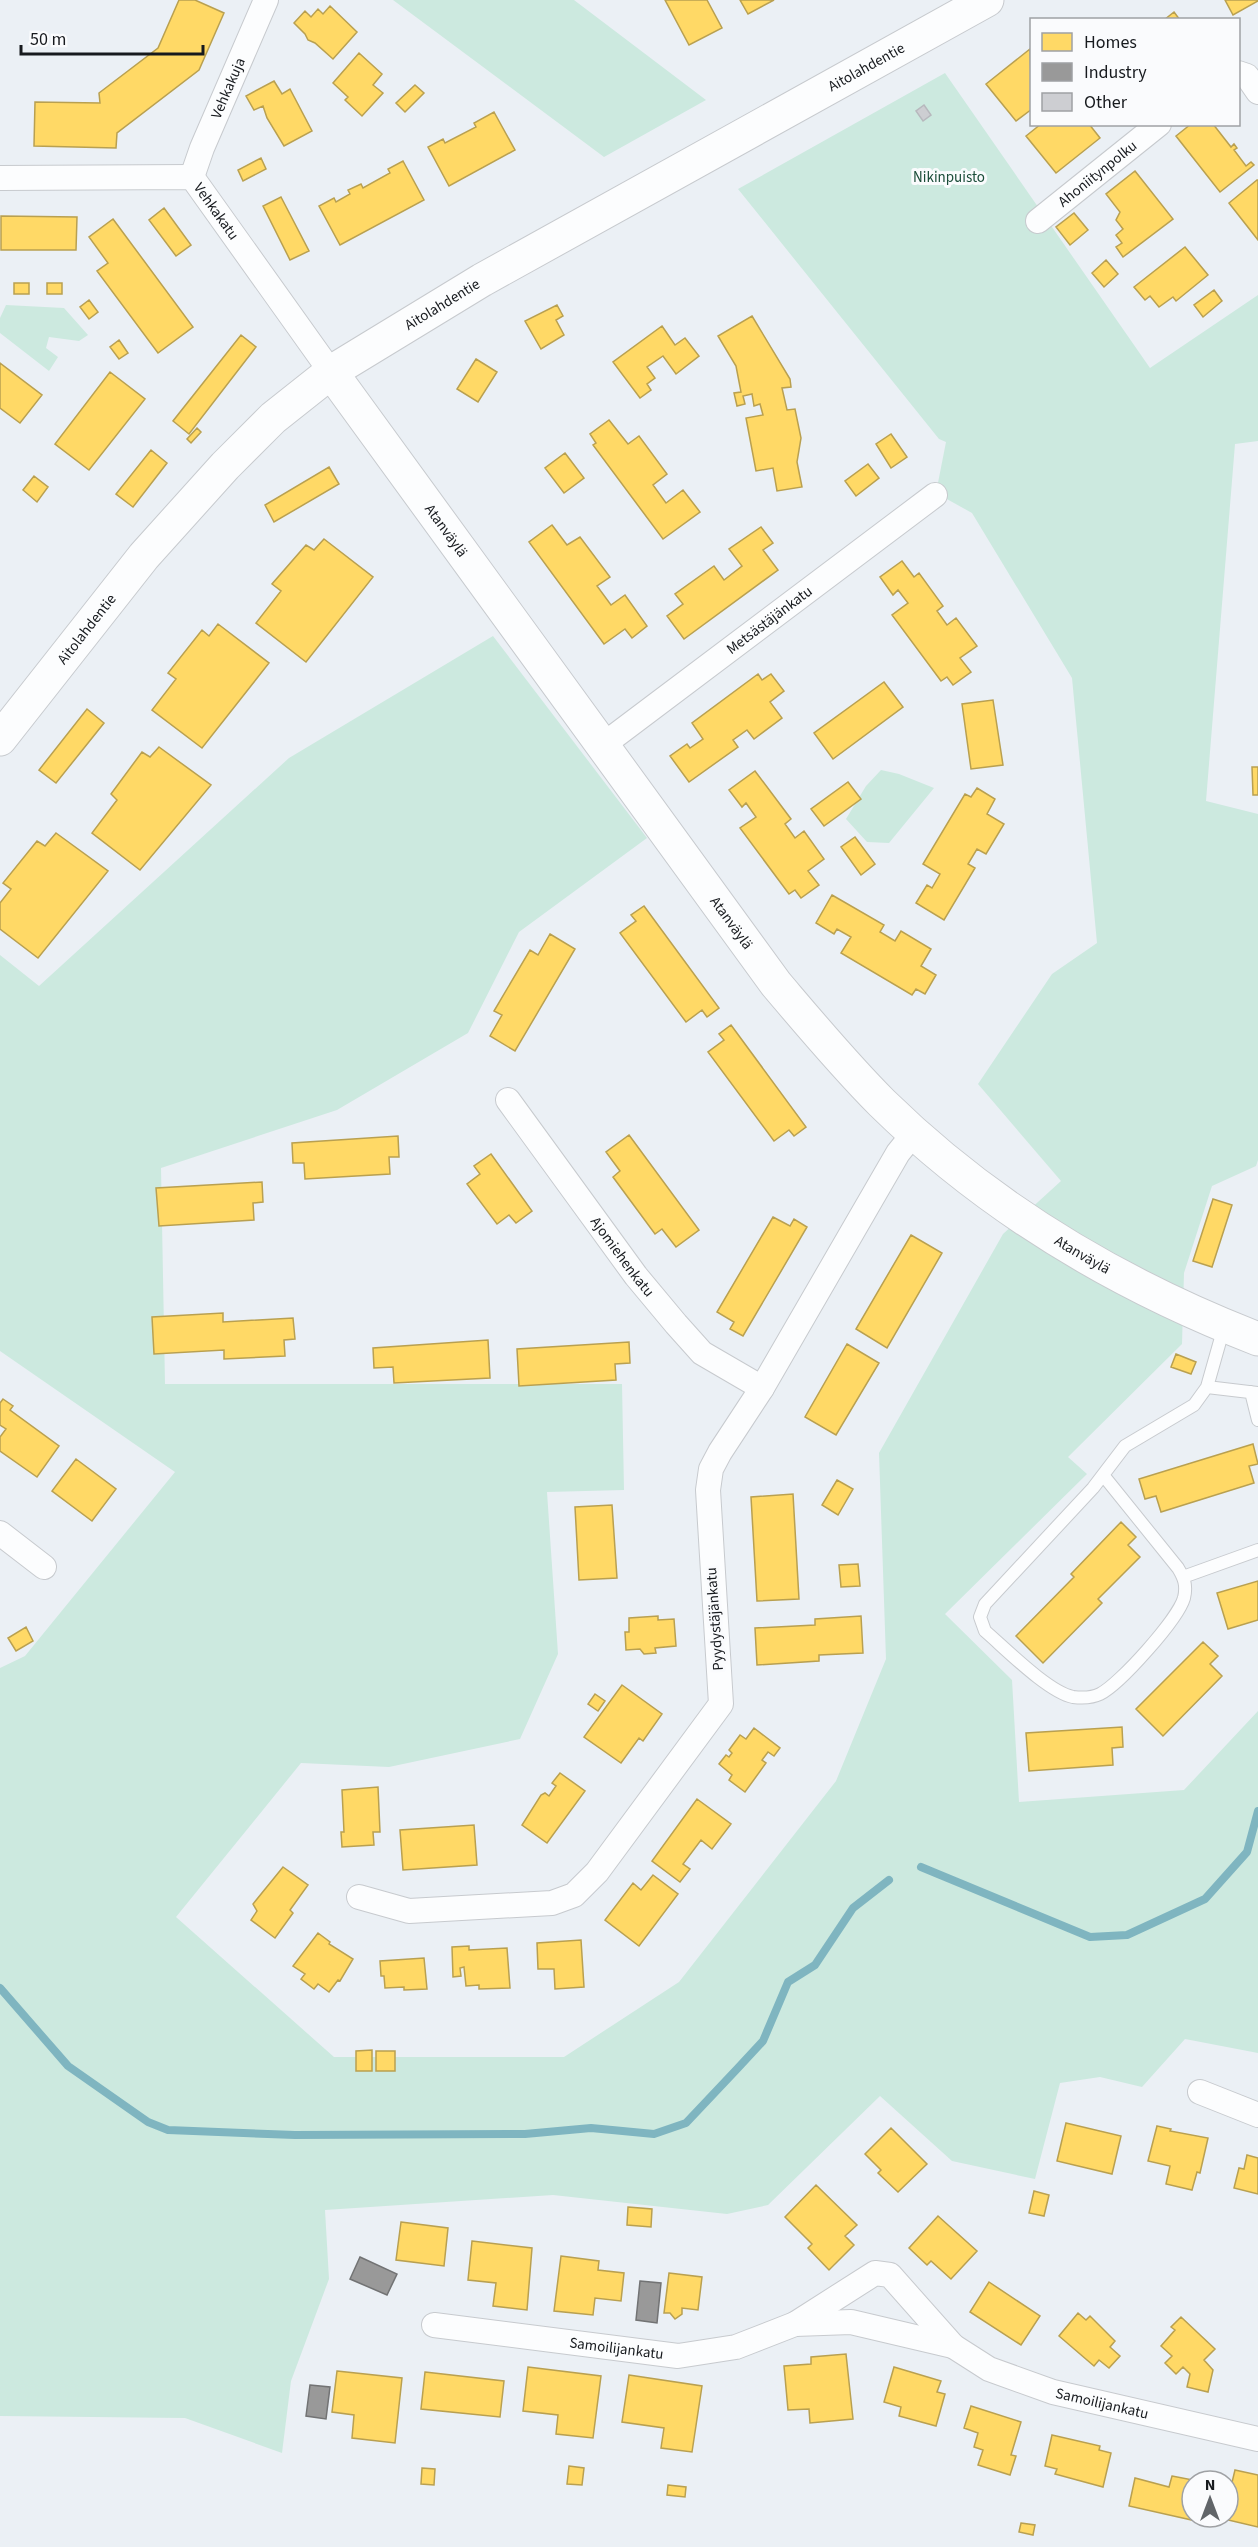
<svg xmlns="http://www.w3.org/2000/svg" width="1258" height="2547" viewBox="0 0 1258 2547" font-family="'Source Sans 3',sans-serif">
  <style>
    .green { fill: #cce9df }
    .homes { fill: #ffd966; stroke: #b9a050; stroke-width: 1.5 }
    .industry { fill: #999; stroke: #727374; stroke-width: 1.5 }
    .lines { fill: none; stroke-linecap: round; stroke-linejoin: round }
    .stream { stroke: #7fb5c0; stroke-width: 8 }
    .building { fill: #cdced2; stroke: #b7b8bd; stroke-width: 1.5 }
    .lane-casing { stroke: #c7cace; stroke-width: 14 }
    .street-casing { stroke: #c7cace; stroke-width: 26 }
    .secondary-casing { stroke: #c7cace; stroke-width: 35 }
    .lane { stroke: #fcfdfe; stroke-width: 12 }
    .street { stroke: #fcfdfe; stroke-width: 24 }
    .secondary { stroke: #fcfdfe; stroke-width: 33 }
    .labels { text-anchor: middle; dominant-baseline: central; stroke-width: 6; stroke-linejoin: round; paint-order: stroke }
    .street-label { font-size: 15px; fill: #171a1e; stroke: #fafbfd }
    .park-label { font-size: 15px; fill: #194c38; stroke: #fafbfd }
  </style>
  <rect width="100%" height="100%" fill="#ebf0f5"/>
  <path class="green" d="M393,0H574L706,100L604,157Z
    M945,73L1150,368L1258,295V441L1235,444L1206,801L1258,814V1160L1256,1166L1212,1186L1184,1273L1182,1344L1068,1457L1087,1474L945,1614L1012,1680L1019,1802L1184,1790L1258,1711V2053L1185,2039L1142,2087L1100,2077L1060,2083L1035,2179L952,2161L880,2096L768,2205L727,2214L553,2195L325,2210L329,2279L291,2381L282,2453L185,2418L0,2416V1668L25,1656L175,1472L0,1351V955L39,986L289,758L493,636L647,838L519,932L468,1033L337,1110L161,1168L165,1384H622L624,1490L547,1492L558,1654L520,1739L389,1767L301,1763L176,1917L334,2057H564L679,1982L836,1781L886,1659L879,1453L1003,1234L1061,1181L978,1084L1052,974L1097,943L1072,678L972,513L936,493L946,442L939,439L738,189Z
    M6,305L64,308L88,335L79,341L49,337L46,348L58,357L49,371L0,333V318Z
    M881,770L899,774L934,788L889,843L867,842L846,819L866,786Z"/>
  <path class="homes" d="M179,0H195L224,13L199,70L117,133L116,148L34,146L35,102L100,103L99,93L158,48Z
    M665,0H707L722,28L689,45Z
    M740,0H774L748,14Z
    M1225,0H1258V1L1233,15Z
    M330,6L357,32L333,59L315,43L308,40L305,34L294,23L305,11L311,17L318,9L323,14Z
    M1174,12L1180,20H1164Z
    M1030,49L1032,109L1016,121L986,84Z
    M359,53L382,74L373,85L383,93L362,116L345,100L348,97L333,83Z
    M274,81L282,94L290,89L312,131L284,146L267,118L263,106L254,110L246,96Z
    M415,85L424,93L405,112L396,103Z
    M494,112L515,150L449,186L428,147L443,139L445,143L476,127L474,123Z
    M1041,124H1089L1100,138L1056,173L1026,136Z
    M1191,124H1213L1231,147L1234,144L1237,148L1234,150L1246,166L1251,162L1254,165L1220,192L1176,136Z
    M261,158L266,169L243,181L238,170Z
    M403,161L424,200L340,245L319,206L334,198L336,202L350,194L348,190L361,184L363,188L390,173L388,169Z
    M1135,171L1173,219L1123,257L1116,247L1122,243L1116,235L1123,229L1116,220L1120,212L1106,194Z
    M1257,180H1258V240L1229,203Z
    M281,197L309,251L290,260L263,206Z
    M164,208L191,245L176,256L149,220Z
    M1074,213L1088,230L1070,245L1056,227Z
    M1,216L77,217L76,250H1Z
    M113,219L193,327L158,353L97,271L108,263L89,237Z
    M1185,247L1208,275L1176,301L1173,297L1159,307L1150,296L1145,300L1134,287Z
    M1106,260L1118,274L1104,287L1092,273Z
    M14,283H29V294H14Z
    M47,283H62V294H47Z
    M1214,290L1222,301L1203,317L1194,305Z
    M89,300L98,312L89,319L80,307Z
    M557,305L563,316L556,320L564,335L541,349L525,321Z
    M752,316L790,379L791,387L782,388L787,410L795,409L801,438L797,462L802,487L777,491L773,468L756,471L746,418L763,415L760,404L754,406L752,394L743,396L745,404L737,406L734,393L741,392L736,366L718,336Z
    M662,326L675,345L685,338L699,356L676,374L663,356L647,367L655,378L647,384L651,390L640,398L613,362Z
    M241,335L256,347L189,434L173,421Z
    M119,340L128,353L119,359L110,347Z
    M476,359L497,372L478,402L457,389Z
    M0,363L42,395L20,423L0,408Z
    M110,372L145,399L89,470L55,444Z
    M609,420L628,444L639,436L667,474L653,485L666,503L683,490L700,512L663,539L593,445L596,443L590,434Z
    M197,428L201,432L191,443L187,439Z
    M891,434L907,457L891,468L876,444Z
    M151,450L167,463L133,507L116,494Z
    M565,453L584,478L564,493L545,468Z
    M868,464L879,478L856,496L845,481Z
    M329,467L339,484L274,522L265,505Z
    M34,476L48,487L37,502L23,490Z
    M552,525L567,545L580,537L610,577L597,586L611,605L625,595L647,626L632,638L625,629L604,644L529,542Z
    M761,527L773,543L763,550L778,570L684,639L667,616L683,604L675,594L714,566L724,580L742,566L729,549Z
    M324,539L373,577L306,662L256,623L281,591L272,584L306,545L314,550Z
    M902,561L914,577L919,573L943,606L937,611L947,625L956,618L977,646L960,658L971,672L953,685L947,677L941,681L892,615L908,603L898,590L893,595L880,577Z
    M218,624L269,663L202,748L152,710L176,679L168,673L202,630L209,636Z
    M758,674L762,680L771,674L784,691L770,702L782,718L754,739L747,730L733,740L738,747L689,782L670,756L687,744L690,748L703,739L692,723Z
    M884,682L903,707L833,759L814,733Z
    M993,700L1003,765L971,769L962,704Z
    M87,709L104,723L56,783L39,770Z
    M159,747L211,785L140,870L92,833L117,800L111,794L142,752L150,757Z
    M1252,767H1258V795H1253Z
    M755,771L791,819L785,824L795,838L804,831L824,859L808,871L819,885L801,898L795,890L789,894L740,828L756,817L746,803L742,807L729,790Z
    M848,782L861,799L824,826L811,809Z
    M977,788L995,799L987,814L1004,824L986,854L977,849L968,864L975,868L944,920L916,903L927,885L932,888L940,874L923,864L965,794L971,797Z
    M56,833L108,871L38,958L0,929V903L11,889L3,883L37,841L45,846Z
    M855,837L875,864L861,875L841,847Z
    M832,895L884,925L880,932L895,941L901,931L931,949L921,966L936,975L925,994L916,989L912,995L841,953L851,937L837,929L834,934L816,923Z
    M644,906L719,1008L707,1017L702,1010L686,1022L620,933L636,921L631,915Z
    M550,934L575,949L515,1051L490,1036L502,1015L494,1011L530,950L538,955Z
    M731,1025L806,1127L794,1136L789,1130L774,1141L708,1052L724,1040L719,1034Z
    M629,1135L699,1230L676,1247L662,1229L655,1234L613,1177L620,1171L606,1152Z
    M398,1136L399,1157H389L390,1174L305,1179L304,1163H293L292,1143Z
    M491,1154L532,1211L516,1223L509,1215L497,1224L467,1184L480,1174L474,1166Z
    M262,1182L263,1202L253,1203L254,1220L159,1226L156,1188Z
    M1213,1199L1232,1205L1212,1267L1193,1261Z
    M773,1217L790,1226L794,1219L807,1227L743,1336L730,1329L734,1322L717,1312Z
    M911,1235L942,1253L887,1348L856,1329Z
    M223,1313V1322L293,1318L295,1339L284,1340L285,1356L224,1359V1350L154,1354L152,1317Z
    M488,1340L490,1378L394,1383L393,1367L374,1368L373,1348Z
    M629,1342L630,1363L615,1364L616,1380L519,1386L517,1349Z
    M847,1344L879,1363L836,1435L805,1417Z
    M1176,1354L1196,1362L1191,1374L1171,1367Z
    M3,1399L13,1406L10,1410L59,1446L37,1477L0,1451V1437L6,1429L0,1425V1403Z
    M1253,1444L1258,1464L1249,1466L1254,1483L1161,1512L1156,1496L1145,1499L1139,1479Z
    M76,1459L116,1489L92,1521L52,1491Z
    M837,1480L853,1489L838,1515L822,1505Z
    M793,1494L799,1599L757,1601L751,1497Z
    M612,1505L617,1578L579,1580L575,1507Z
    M1121,1522L1136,1537L1128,1545L1140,1557L1098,1599L1102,1603L1043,1663L1016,1636L1074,1577L1071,1574Z
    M858,1564L860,1586L841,1587L839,1565Z
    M1258,1581V1620L1228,1629L1217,1593Z
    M658,1616V1620L674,1619L676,1646L655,1648L656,1653L644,1654L640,1649L626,1650L625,1632H629V1618Z
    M861,1616L863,1653L819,1655V1661L757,1665L755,1628L815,1625V1619Z
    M26,1627L33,1641L16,1651L8,1638Z
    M1203,1642L1218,1656L1210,1664L1222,1676L1163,1736L1136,1709Z
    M622,1685L662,1714L643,1741L639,1738L621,1763L584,1737Z
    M595,1694L605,1701L598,1711L588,1704Z
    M1122,1727L1123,1747L1112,1748L1113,1765L1029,1771L1026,1733Z
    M754,1728L780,1748L774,1756L768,1752L762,1760L766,1763L745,1792L729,1780L732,1775L719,1764L726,1755L729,1757L732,1753L729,1750L740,1735L746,1739Z
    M560,1773L585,1791L547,1843L522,1825L541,1795L545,1793L549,1796L556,1786L552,1783Z
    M378,1787L380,1832H373L374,1845L342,1847L341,1832H344L342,1790Z
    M697,1799L731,1824L712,1849L701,1840L683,1864L690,1869L680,1882L652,1861Z
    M474,1825L477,1865L403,1870L400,1830Z
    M283,1867L308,1885L290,1910L293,1913L275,1938L251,1920L257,1911L253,1904Z
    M653,1875L678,1894L639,1946L605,1920L633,1883L641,1890Z
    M318,1933L330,1942L329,1944L353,1959L340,1981L338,1980L329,1992L318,1984L314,1989L301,1979L305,1974L293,1966Z
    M581,1940L584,1987L555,1989L554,1969H538L537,1943Z
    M469,1946V1950L507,1948L510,1988L479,1989V1985L466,1986L464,1967L460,1968L461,1976L453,1977L452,1947Z
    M424,1958L427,1989L404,1990V1987L385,1988L384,1976H381L380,1961Z
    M372,2050V2071H356V2051Z
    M376,2051H395V2071H376Z
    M1066,2123L1121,2136L1112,2174L1057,2161Z
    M1157,2126L1171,2129L1170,2131L1208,2138L1200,2173L1197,2172L1192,2190L1166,2184L1170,2166L1148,2161Z
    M891,2128L927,2164L898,2192L878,2173L881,2170L865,2154Z
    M1247,2155L1258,2158V2194L1234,2188L1239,2168L1244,2169Z
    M816,2185L857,2225L845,2236L854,2245L829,2270L808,2248L812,2244L785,2217Z
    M1034,2191L1049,2195L1044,2216L1029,2213Z
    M628,2207L652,2209L651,2227L627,2225Z
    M938,2216L977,2251L951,2279L931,2261L927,2265L909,2248Z
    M401,2222L448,2228L444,2266L396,2260Z
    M472,2241L532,2248L527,2310L493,2306L496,2283L468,2280Z
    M561,2256L599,2261L598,2270L624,2273L621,2301L595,2298L593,2315L554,2311Z
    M669,2273L702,2277L698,2310L682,2308V2314L675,2319L670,2313H664Z
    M989,2282L1040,2316L1021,2345L970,2312Z
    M1078,2313L1086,2320L1090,2316L1115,2341L1110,2347L1120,2356L1109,2368L1099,2360L1094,2366L1059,2336Z
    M1181,2317L1215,2349L1204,2360L1213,2370L1208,2392L1187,2387L1190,2374L1183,2367L1176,2374L1165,2363L1172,2356L1161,2346L1175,2330L1171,2327Z
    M846,2354L853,2419L810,2423L809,2409L788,2410L784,2366L811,2364V2357Z
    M528,2367L601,2376L593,2438L556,2434L558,2415L523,2411Z
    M894,2367L941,2381L937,2392L945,2394L936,2426L899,2416L901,2407L884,2402Z
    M337,2371L402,2378L395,2443L352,2438L354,2415L332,2412Z
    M425,2372L504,2381L500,2417L421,2409Z
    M629,2375L702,2386L692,2452L661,2448L664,2428L622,2422Z
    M971,2406L1021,2422L1011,2455L1016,2456L1010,2475L978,2465L983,2450L974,2447L978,2433L964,2428Z
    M1052,2435L1100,2446L1099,2450L1111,2453L1103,2487L1055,2474L1057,2469L1045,2466Z
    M569,2466L584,2468L582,2485L567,2484Z
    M422,2468L435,2469L434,2485L421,2484Z
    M1235,2470L1258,2475V2527L1224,2519L1228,2517V2499Z
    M1172,2476L1193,2480L1191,2491L1192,2517H1196V2521L1129,2506L1135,2478L1169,2487Z
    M668,2485L686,2487L685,2497L667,2495Z
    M1021,2523L1035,2525L1033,2535L1019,2532Z"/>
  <path class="industry" d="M360,2257L397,2274L387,2295L350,2279Z
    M640,2281L661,2283L657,2323L636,2320Z
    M310,2385L330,2387L326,2419L306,2416Z"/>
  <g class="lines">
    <path class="stream" d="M921,1867L1090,1937L1127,1935L1205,1899L1247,1852L1258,1811
      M0,1988L68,2066L148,2122L168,2130L295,2135L525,2134L591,2128L654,2134L686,2123L737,2069L763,2041L788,1982L815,1965L853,1908L889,1880"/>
  </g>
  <path class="building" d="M924,105L931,115L923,121L916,111Z"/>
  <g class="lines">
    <defs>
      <path id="lane" d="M1207,1387L1258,1393
        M1251,1392L1258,1420
        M1103,1475L1178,1568C1184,1578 1187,1585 1184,1598C1178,1619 1120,1684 1100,1694C1092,1698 1082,1698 1073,1697C1048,1692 1006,1649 985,1631L980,1617L985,1604L1093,1488L1125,1446L1194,1405L1207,1387L1224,1327
        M1183,1577L1258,1550"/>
      <g id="street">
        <path d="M1238,73L1247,76L1258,92"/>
        <path id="s1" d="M192,177L202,148L266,0"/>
        <path id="s2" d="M0,178L192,177L331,372"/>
        <path id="s3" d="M1038,221L1159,124"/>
        <path id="s4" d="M603,745L935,495"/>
        <path id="s5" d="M508,1100L636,1276L676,1324L702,1353L762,1388"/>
        <path d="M0,1533L44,1567"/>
        <path d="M359,1897L409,1911L552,1903L574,1895L597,1872L721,1704L708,1490L711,1469L720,1452L762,1388L898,1153L915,1132"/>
        <path d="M1200,2092L1258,2115"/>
        <path id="s6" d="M795,2324L875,2273L890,2275L953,2346L989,2369L1053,2392L1258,2439"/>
        <path id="s7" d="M434,2325L678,2356L736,2347L795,2324L851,2322L953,2346"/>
      </g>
      <g id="secondary">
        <path id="s8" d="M331,372L776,984C810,1024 844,1065 882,1103C989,1208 1119,1285 1258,1339"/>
        <path id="s9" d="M0,739L144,556L225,466L273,418L331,372L482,280L987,0"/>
      </g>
    </defs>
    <use href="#lane" class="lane-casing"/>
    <use href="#street" class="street-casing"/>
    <use href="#secondary" class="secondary-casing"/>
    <use href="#lane" class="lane"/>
    <use href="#street" class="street"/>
    <use href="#secondary" class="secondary"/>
  </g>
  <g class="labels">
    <g class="street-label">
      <text stroke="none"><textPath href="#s9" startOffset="1112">Aitolahdentie</textPath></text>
      <text stroke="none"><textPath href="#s1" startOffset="96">Vehkakuja</textPath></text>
      <text stroke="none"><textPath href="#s3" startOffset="76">Ahoniitynpolku</textPath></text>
      <text stroke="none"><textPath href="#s2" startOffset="234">Vehkakatu</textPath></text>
      <text stroke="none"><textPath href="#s9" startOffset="626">Aitolahdentie</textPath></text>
      <text stroke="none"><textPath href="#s8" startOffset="196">Atanväylä</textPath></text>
      <text stroke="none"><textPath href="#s4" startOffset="208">Metsästäjänkatu</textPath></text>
      <text stroke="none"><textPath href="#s9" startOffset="140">Aitolahdentie</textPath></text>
      <text stroke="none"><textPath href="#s8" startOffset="681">Atanväylä</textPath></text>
      <text stroke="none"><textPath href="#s8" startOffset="1168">Atanväylä</textPath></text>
      <text stroke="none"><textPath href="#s5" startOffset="194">Ajomiehenkatu</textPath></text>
      <text transform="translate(715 1619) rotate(-94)">Pyydystäjänkatu</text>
      <text stroke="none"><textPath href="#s7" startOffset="184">Samoilijankatu</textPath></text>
      <text stroke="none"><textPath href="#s6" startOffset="366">Samoilijankatu</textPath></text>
    </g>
    <g class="park-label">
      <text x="949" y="177">Nikinpuisto</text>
    </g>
  </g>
  <rect x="1030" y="18" width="210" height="108" fill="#fafbfd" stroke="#9fa1a4" stroke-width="1.5"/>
  <rect x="1042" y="33" width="30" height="18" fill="#ffd966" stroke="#9fa1a4" stroke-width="1.5"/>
  <text x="1084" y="48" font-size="18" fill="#171a1e">Homes</text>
  <rect x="1042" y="63" width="30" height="18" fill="#999999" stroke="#9fa1a4" stroke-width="1.5"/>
  <text x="1084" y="78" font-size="18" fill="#171a1e">Industry</text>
  <rect x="1042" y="93" width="30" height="18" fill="#cdced2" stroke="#9fa1a4" stroke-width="1.5"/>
  <text x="1084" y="108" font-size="18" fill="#171a1e">Other</text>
  <g transform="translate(1210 2499)"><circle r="28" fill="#fafbfd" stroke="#9fa1a4" stroke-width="1.5"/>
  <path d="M0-4.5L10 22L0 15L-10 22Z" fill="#616569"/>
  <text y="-9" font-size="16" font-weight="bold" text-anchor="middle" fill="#171a1e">N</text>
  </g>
  <path d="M21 45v9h182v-9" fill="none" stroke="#171a1e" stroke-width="3"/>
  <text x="30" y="45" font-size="18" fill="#171a1e" stroke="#fafbfd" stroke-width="4.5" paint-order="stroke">50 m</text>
</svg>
